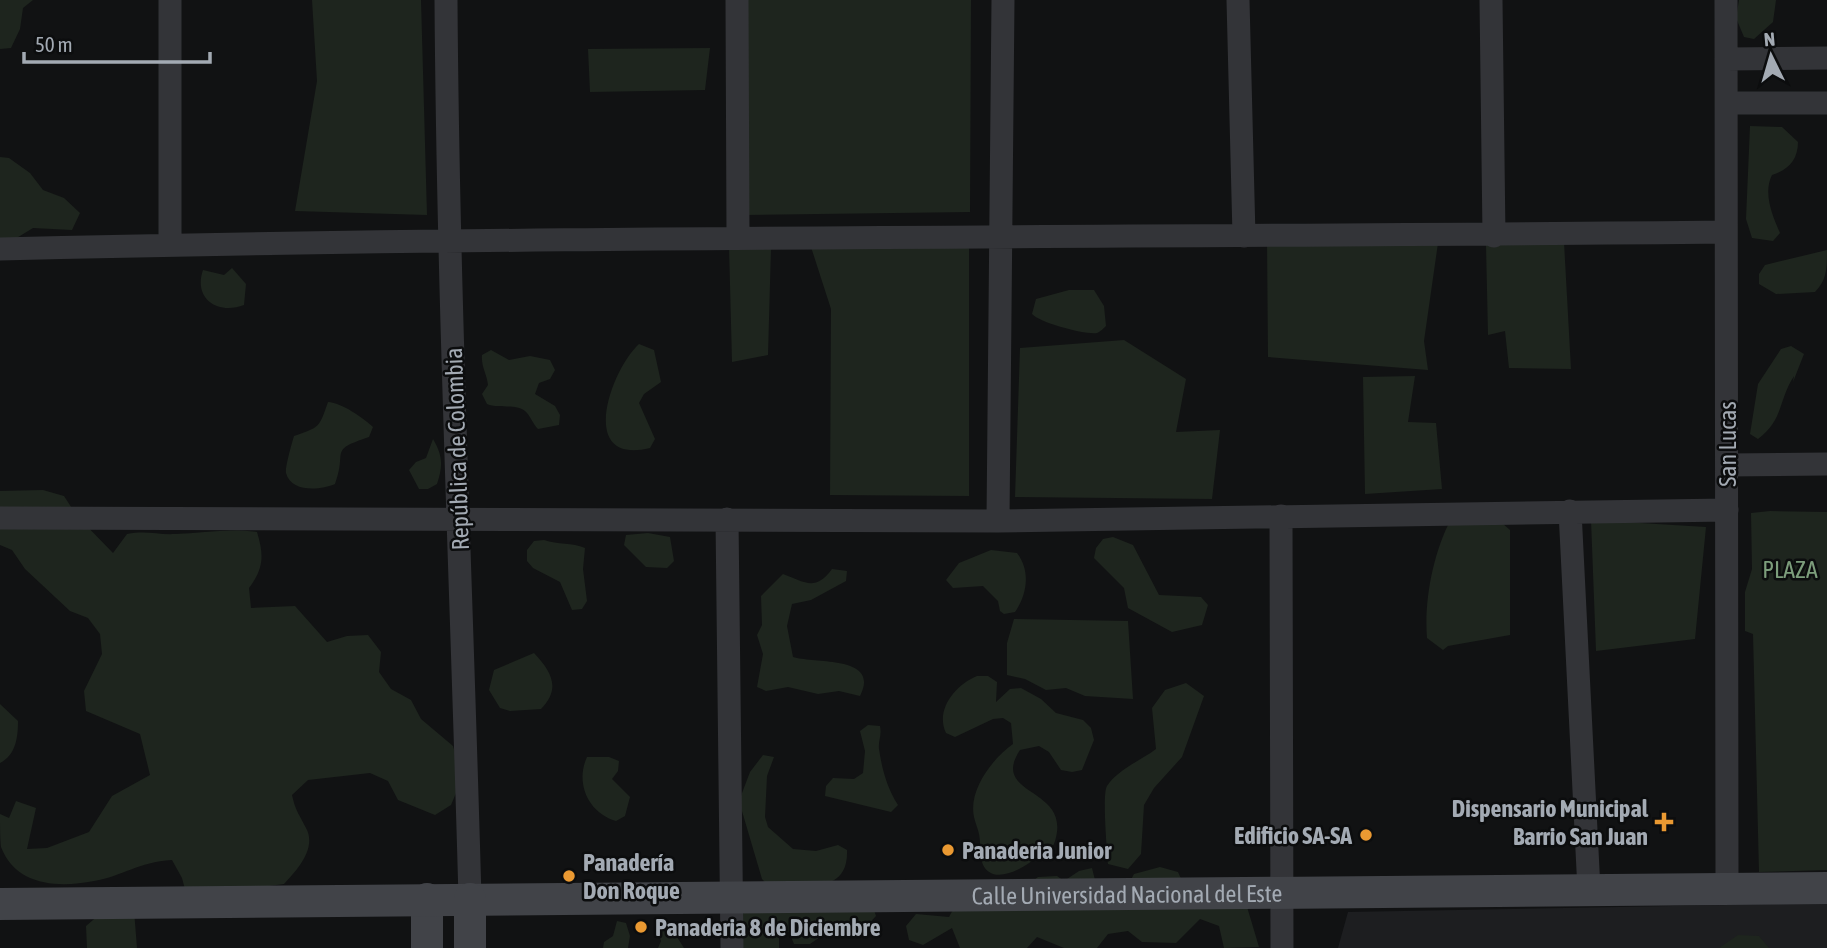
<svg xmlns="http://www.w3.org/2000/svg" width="1827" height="948" viewBox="0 0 1827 948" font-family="'Asap Condensed',sans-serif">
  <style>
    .built { fill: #1d1e20 }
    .green { fill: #1e251e }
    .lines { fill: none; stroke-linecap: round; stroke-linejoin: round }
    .street { stroke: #333438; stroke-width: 23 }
    .secondary { stroke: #414348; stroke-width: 32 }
    .poi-dot { fill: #ea9932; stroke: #0c0d0e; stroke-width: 2.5 }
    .labels { text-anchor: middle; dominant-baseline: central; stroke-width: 5; stroke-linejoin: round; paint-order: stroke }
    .street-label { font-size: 24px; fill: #a3aab3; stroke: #0c0d0e }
    .park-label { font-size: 24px; fill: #7c9d7b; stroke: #0c0d0e }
    .poi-label { font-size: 24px; font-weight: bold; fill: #a3aab3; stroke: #0c0d0e; text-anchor: start }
  </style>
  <rect width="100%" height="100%" fill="#111213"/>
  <path class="built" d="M1827,903V948H1338L1348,912Z"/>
  <path class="green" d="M0,0H33L23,8L20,29L11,48L0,49Z
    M312,0H421L427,215L295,211L317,81Z
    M742,0H971L970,212L744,215Z
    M1739,0H1776L1773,22L1754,39L1744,37L1736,18Z
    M710,48L705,90L590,92L588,49Z
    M1750,126L1782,127L1798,142C1798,160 1788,170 1772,175C1763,193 1772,215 1780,233L1773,241L1752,238L1746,219Z
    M0,157L9,158L30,173L43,190L64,198L80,213L72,230L33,228L15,239L0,240Z
    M1267,240L1438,243L1424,341L1428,370L1268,357Z
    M1564,242L1571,369L1509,368L1505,331L1488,335L1486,245Z
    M969,245V496L830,495L831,309L811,247Z
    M729,246L771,248L768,355L732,362Z
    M1827,250C1827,268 1827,280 1815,292L1776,294L1759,284V274L1765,265Z
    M232,268L246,284L244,305C218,315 193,299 203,270L224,275Z
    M1069,290H1094L1104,306L1106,326C1104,328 1100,332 1097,333C1086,335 1040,323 1032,314L1036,299Z
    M1124,340L1186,379L1176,432L1220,430L1212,499L1015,497L1020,348Z
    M639,344L654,350L661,382L644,394L639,403L655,439L650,448C577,466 610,371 639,344Z
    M1791,346L1804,354L1793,382L1794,376C1778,401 1784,419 1758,439L1750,434L1758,384L1781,349Z
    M491,350L509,360L530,356L550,360L555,370L550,379L539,383L535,394L555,406L560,415L559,425L538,429C533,424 530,415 525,411C515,403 498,409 487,404L482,394L488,385C487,374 481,367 482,355Z
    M1415,376L1408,422L1436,423L1442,489L1365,494L1363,377Z
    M328,402C342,403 362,417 373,427L369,437C327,451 348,450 335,484C321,490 291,493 286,473C285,467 292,443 294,436C320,427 319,428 328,402Z
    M433,439C443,456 443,466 437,484L428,489H419L409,470L416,462L426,458Z
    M43,490L64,496L77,516L113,553L127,534C147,530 157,535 175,534C203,533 229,528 257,532C264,555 264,568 249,588L251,608L295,606L327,642L347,636L368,635L381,652L379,672L391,689L411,700L421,719L453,746L459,766V786L451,805L435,815L398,800L388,781L370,773L308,780L292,795C296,813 300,815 307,830C316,850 296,871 284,884L187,897L182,878L172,860C138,862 123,876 94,881C58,888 16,886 1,847C0,838 0,824 0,814L9,818L16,801L36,808L27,849L47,848L89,832L112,796L150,775L140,734L86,711L84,691L102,654L100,634L88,618L70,611L25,569L12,550L0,545V491Z
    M1770,511L1827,512V870L1759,872L1753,634L1745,631V592L1752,569L1751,513Z
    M1494,516L1510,530V635L1448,646L1443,650L1427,638C1424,601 1433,553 1451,519Z
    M1591,520L1706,527L1695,639L1596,651Z
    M648,533L670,537L674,561L667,568L646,567L624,545L626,535Z
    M1113,537L1133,545L1159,595L1201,597L1208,605L1202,625L1172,632L1128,608L1124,588L1094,558L1096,548L1103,539Z
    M544,540C558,545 572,542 585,548L583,569L587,601L582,609L572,610L560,582L533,568L527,561V550L534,541Z
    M991,550L1017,553C1031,571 1027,595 1015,612L1004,614L1000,611L998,601L983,586L953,588L946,580L959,563Z
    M832,569L847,571L846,581L811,600L792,604L787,626L793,657C815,664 881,655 860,696L839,691L818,694L788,687L766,691L757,687L763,654L757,635L762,625L761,596L783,574C805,582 815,592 832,569Z
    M1014,619L1128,621L1133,699L1085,696L1066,688L1046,690L1025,679L1007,675V643Z
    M534,653C552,672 561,689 541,709L510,711L500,708L489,690L494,670Z
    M977,676H988L997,682L996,702L1010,689L1021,688L1041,699L1056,713L1083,720L1091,728L1094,740L1082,770L1072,772L1061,770L1049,752L1039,746L1020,750C989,797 1072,786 1055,841C1051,854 1042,854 1032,861C1007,879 978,885 980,843C980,832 976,826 974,817C968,790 993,758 1013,744L1011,723L1003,718L993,719L955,737L946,733C935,710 955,685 977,676Z
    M1186,683L1204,696L1182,757L1154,788L1144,805L1141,854L1128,869L1108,864C1107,850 1102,794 1107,786C1117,770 1140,761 1156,749L1152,708L1165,690Z
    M0,704L18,721C18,737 16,755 0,763Z
    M868,725L880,726C882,736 878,741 879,749C882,769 887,788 898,805L891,812L825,796L826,786L833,778L854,779L863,773L865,751L860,731Z
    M763,755L774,757L767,776L765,817L768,827L793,849L816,851L838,845L847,850C849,896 802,885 769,886L762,879L739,801L750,772Z
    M587,757H609L619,761L618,771L612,779L630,797L625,816L616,821C588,813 575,783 587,757Z
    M1160,867L1178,872L1183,883L1245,900L1259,947L1224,948L1219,926L1200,919L1176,943L1142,942L1128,931L1108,934L1097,948H1064L1037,937L1027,948H960L952,928L923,945L909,940L906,926L916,914L949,917L955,906L1024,888L1038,877L1057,876L1064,881L1079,871L1092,868L1095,880L1127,887L1134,874Z
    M872,904L876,916L862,931L823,935L810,944H794L789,932H779V948H734L739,919L748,907Z
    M134,910L137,948H87L86,926L100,914Z
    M662,918L680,926L677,937L684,948H658L661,941L655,927Z
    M617,921L626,923L630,936L628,948H603L604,942L613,936Z
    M1738,935L1759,936L1769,948H1719Z"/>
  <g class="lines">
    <path class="street" d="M170,0V245
      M446,0C448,300 462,599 470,899
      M737,0L738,237
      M1238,0L1244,236
      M1491,0L1494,236
      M1726,0L1727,888
      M1726,59L1827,58
      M1727,103H1827
      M0,249C575,235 1151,238 1726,232
      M1727,465L1827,464
      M1570,511L1589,890
      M1281,516L1282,948
      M0,518L998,521L1727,510
      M727,519L732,948
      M998,521L1003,0"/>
    <g class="secondary">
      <path d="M427,899V948"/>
      <path id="s1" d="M0,904L1827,888"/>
      <path d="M470,948V899"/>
    </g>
  </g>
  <g class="poi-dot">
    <path d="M1660.5 811.5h7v7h7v7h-7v7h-7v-7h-7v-7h7z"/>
    <circle cx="1366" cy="835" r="7"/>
    <circle cx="948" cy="850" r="7"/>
    <circle cx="569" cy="876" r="7"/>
    <circle cx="641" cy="927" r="7"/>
  </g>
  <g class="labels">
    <g class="street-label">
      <text transform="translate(1727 444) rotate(-90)">San Lucas</text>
      <text transform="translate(457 449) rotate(-92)">República de Colombia</text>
      <text stroke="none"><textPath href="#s1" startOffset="1127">Calle Universidad Nacional del Este</textPath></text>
    </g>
    <g class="park-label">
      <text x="1790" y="569">PLAZA</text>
    </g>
    <g class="poi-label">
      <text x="1648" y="808" text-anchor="end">Dispensario Municipal<tspan x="1648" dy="28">Barrio San Juan</tspan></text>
      <text x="1352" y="835" text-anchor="end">Edificio SA-SA</text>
      <text x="962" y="850">Panaderia Junior</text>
      <text x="583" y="862">Panadería<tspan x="583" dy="28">Don Roque</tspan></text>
      <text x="655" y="927">Panaderia 8 de Diciembre</text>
    </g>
  </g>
  <g transform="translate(1771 56) rotate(355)" stroke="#0c0d0e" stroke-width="5" paint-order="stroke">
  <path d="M0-5L12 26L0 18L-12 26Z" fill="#a3aab3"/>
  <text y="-10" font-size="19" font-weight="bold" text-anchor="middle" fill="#a3aab3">N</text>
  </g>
  <path d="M24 52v10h186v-10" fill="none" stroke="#a3aab3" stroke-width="3.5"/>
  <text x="35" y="52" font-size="21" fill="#a3aab3" stroke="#0c0d0e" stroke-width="5" paint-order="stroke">50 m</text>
</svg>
